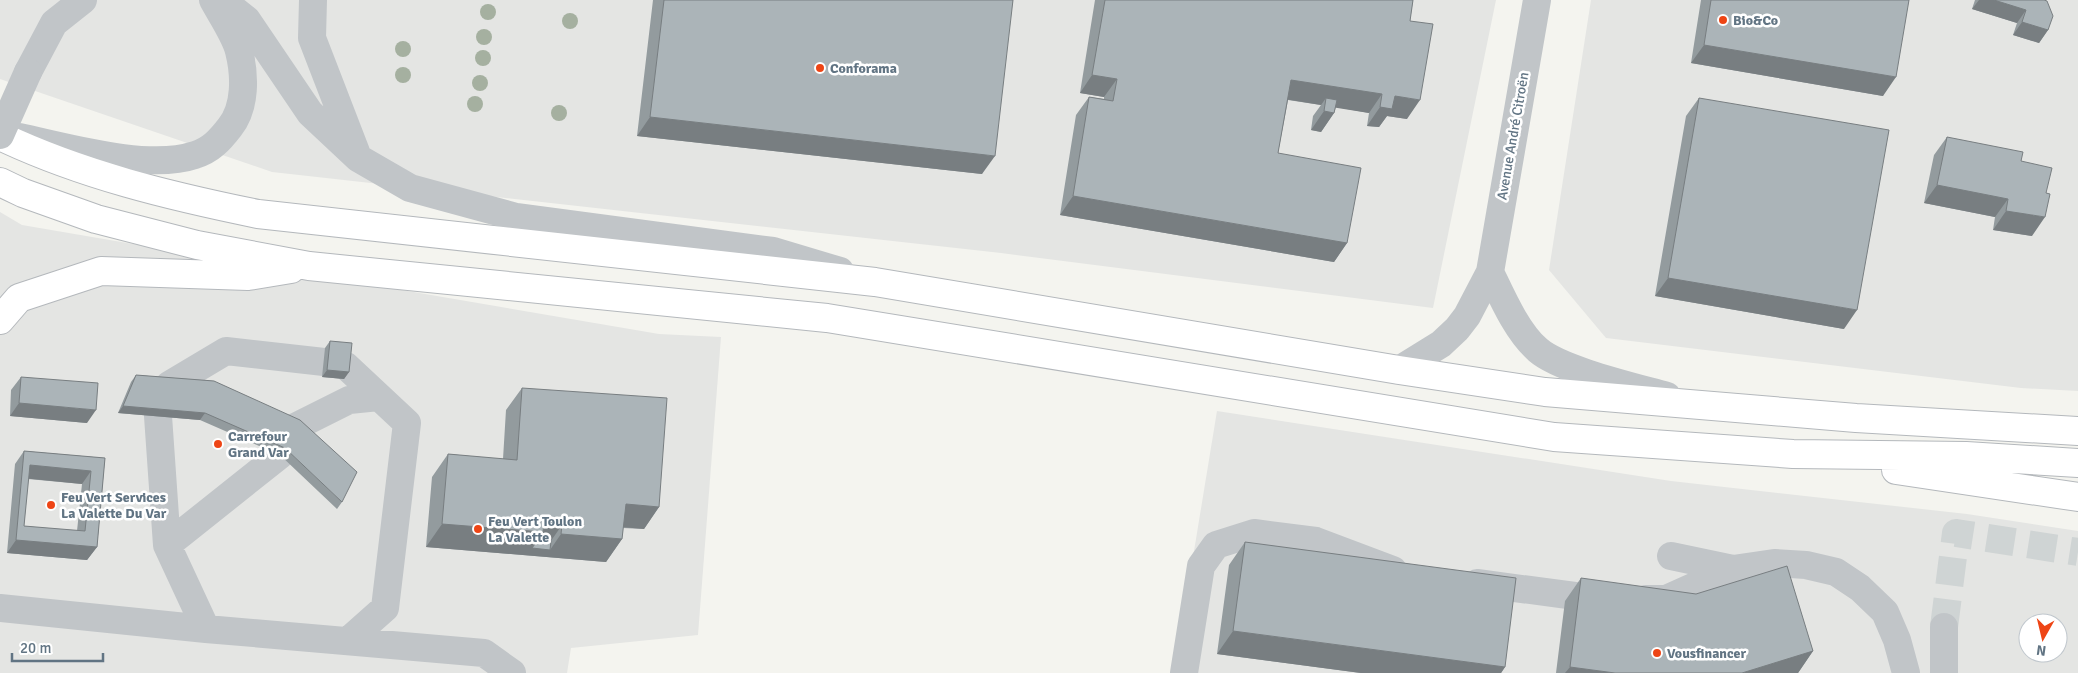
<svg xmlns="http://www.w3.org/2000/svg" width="2078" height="673" viewBox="0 0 2078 673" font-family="Signika,sans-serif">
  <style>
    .built { fill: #e4e5e3; fill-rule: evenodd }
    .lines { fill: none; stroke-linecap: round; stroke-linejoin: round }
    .minor-tunnel { stroke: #cfd4d4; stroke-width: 28; stroke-dasharray: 28 14; stroke-linecap: butt }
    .major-casing { stroke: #b4b8bc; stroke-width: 30 }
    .minor { stroke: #c1c5c8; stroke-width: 28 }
    .major { stroke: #fff; stroke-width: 28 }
    .minor-bridge { stroke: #c1c5c8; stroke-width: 28 }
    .tree { fill: #a5b0a0 }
    .wall { fill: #939b9e; fill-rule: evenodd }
    .shaded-wall { fill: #787e81 }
    .building { fill: #abb4b8; stroke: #787e81; fill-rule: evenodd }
    .poi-dot { fill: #ee4515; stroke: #fff; stroke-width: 2 }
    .labels { text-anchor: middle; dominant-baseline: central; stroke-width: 5; stroke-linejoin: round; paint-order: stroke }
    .poi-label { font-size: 14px; font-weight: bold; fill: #617483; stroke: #fff; text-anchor: start }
    .street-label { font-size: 14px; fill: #617483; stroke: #fff }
  </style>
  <rect width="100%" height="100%" fill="#f4f4ef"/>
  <path class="built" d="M0,0H1496L1433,308L1001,253L272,172L0,79Z
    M1591,0H2078V391L2021,388L1606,338L1549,270Z
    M0,212L22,225L659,334L721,337L698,635L571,648L567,673H0Z
    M1217,411L1671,481L1967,514L2078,531V673H1174ZM2028,623H2058V653H2028Z"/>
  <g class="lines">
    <path class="minor-tunnel" d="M1944,627L1956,533L2078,552"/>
    <defs>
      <path id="major" d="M0,136C82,175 170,196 258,214L875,282L1399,370L1545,392L1856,418L2078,431
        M0,182L23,193L96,219L197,245L309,266L827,318L1554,437L1793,454L1966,456L2078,463
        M0,320L19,298L101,271L248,276L291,269
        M1896,470L2078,497"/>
    </defs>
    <use href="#major" class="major-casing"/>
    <path class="minor" d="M222,0L247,20L310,113L358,158L410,188L516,217L773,251L840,271
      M313,0L312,38L356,152
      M28,72L54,23L83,0
      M19,137C67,147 148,171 195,155C211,150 220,140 230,127C246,107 245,75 239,51C235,35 221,15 213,0
      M1490,272C1502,297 1517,332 1538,350C1561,370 1635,387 1667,396
      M346,366L407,423L385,608L349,640
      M1399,370L1441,344L1457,329L1467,316L1490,272L1537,0
      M169,385L226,351L324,362
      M158,416L167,545L206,629
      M295,427L349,400L379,397
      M167,545L280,455
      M1671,556L1733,569
      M1477,583L1605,600
      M1646,599H1666L1733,569L1774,563L1806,565L1836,572L1860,588L1885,612L1897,640L1906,673
      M0,608L206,629L484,653L512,673
      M1184,673L1201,566L1216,545L1254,533L1316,541L1393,570
      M1944,673V627"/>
    <use href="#major" class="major"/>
    <path class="minor-bridge" d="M0,135L28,72"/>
  </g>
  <g class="tree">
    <circle cx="488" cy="12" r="8"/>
    <circle cx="570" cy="21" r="8"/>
    <circle cx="484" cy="37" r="8"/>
    <circle cx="403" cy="49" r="8"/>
    <circle cx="483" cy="58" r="8"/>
    <circle cx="403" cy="75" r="8"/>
    <circle cx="480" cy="83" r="8"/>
    <circle cx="475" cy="104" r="8"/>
    <circle cx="559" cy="113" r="8"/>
  </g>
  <path class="wall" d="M653,0H1013L982,174L637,136Z
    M1095,0H1413L1410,21L1407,119L1387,116L1379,127L1367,126L1369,113L1336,107L1334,113L1321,132L1311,130L1313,116L1321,105L1288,100L1278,153L1347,243L1334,262L1060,215L1076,115L1089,97L1104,99V97L1080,93Z
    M1701,0H1909L1883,96L1691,63Z
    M1975,0H2044L2048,30L2039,43L2013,35L2017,23L1972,9Z
    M1699,98L1844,329L1655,296L1686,116Z
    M1947,137L2021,161L2032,236L1993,230L1995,217L1924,203L1934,155Z
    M330,341L349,372L344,379L322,377L325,348Z
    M136,375L214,381L342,502L337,509L280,455L200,420L118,413L131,382Z
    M21,377L87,423L10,416L11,390Z
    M522,388L659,507L644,529L623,528L622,539L606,562L426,547L432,477L448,454L503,459L506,410Z
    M24,451L105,458L97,547L87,560L7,553L15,464ZM28,479L82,484L77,531L24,526Z
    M1245,542L1505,667L1501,673H1361L1217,654L1229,565Z
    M1581,578L1813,651L1798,673H1556L1565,601Z"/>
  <path class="shaded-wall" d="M1979,0H1994L2026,10L2017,23L1972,9Z
    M2022,22L2048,30L2039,43L2013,35Z
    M1704,45L1896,77L1883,96L1691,63Z
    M1092,75L1117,79L1104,97L1080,93Z
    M1291,80L1382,94L1369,113L1325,106L1326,98L1321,105L1278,98Z
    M1395,96L1420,100L1407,119L1387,116L1379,127L1367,126L1380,107Z
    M1324,111L1334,113L1321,132L1311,130Z
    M650,117L995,156L982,174L637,136Z
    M1937,185L2008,199L1995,217L1924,203Z
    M1073,196L1347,243L1334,262L1060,215Z
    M2006,211L2045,217L2032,236L1993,230Z
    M1668,278L1857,310L1844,329L1655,296Z
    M327,370L349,372L344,379L322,377Z
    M19,403L96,410L87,423L10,416Z
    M123,406L205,413L200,420L118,413Z
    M30,465L91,471L82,484L22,478Z
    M626,504L659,507L644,529L610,526Z
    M544,523L562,525L546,548L550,550L561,534L622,539L606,562L426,547L442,524Z
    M16,540L97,547L87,560L7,553Z
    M1233,631L1505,667L1501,673H1361L1217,654Z
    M1813,651L1798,673H1742Z
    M1570,667L1615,673H1565Z"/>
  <path class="building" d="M664,0H1013L995,156L650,117Z
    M1105,0H1413L1410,21L1433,24L1420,100L1395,96L1392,109L1380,107L1382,94L1291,80L1278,153L1361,168L1347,243L1073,196L1089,97L1113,101L1117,79L1092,75Z
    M1711,0H1909L1896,77L1704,45Z
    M1994,0H2044L2047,1L2053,16L2048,30L2022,22L2026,10Z
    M1326,98L1337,100L1334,113L1324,111Z
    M1699,98L1889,130L1857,310L1668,278Z
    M1947,137L2023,152L2021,161L2052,168L2046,193L2050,194L2045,217L2006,211L2008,199L1937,185Z
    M330,341L352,343L349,372L327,370Z
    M136,375L214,381L300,420L357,472L342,502L285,448L205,413L123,406Z
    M21,377L98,383L96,410L19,403Z
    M522,388L667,398L659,507L626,504L622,539L561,534L562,525L544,523L543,532L442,524L448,454L517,460Z
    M24,451L105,458L97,547L16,540ZM30,465L91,471L85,531L24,526Z
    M538,540L551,541L550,550L532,548Z
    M1245,542L1516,578L1505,667L1233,631Z
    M1787,566L1813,651L1742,673H1615L1570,667L1581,578L1696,594Z"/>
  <g class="poi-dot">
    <circle cx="1723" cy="20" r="5"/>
    <circle cx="820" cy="68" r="5"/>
    <circle cx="218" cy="444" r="5"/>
    <circle cx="51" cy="505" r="5"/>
    <circle cx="478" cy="529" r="5"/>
    <circle cx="1657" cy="653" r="5"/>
  </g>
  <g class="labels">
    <g class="poi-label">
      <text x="1733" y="20">Bio&amp;Co</text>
      <text x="830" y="68">Conforama</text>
      <text x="228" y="436">Carrefour<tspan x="228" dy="16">Grand Var</tspan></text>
      <text x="61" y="497">Feu Vert Services<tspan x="61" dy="16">La Valette Du Var</tspan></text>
      <text x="488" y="521">Feu Vert Toulon<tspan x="488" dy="16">La Valette</tspan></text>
      <text x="1667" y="653">Vousfinancer</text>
    </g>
    <g class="street-label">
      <text transform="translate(1513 136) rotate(-80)">Avenue André Citroën</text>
    </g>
  </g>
  <g transform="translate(2043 638) rotate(188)"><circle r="24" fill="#ffffff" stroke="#c0c7cd"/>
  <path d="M0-4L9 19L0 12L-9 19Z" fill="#ee4515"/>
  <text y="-8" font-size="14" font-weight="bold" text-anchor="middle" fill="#617483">N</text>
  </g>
  <path d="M12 653v8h91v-8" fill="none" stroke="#617483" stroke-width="2.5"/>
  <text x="20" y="653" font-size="15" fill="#617483" stroke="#ffffff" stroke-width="4" paint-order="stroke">20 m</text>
</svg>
